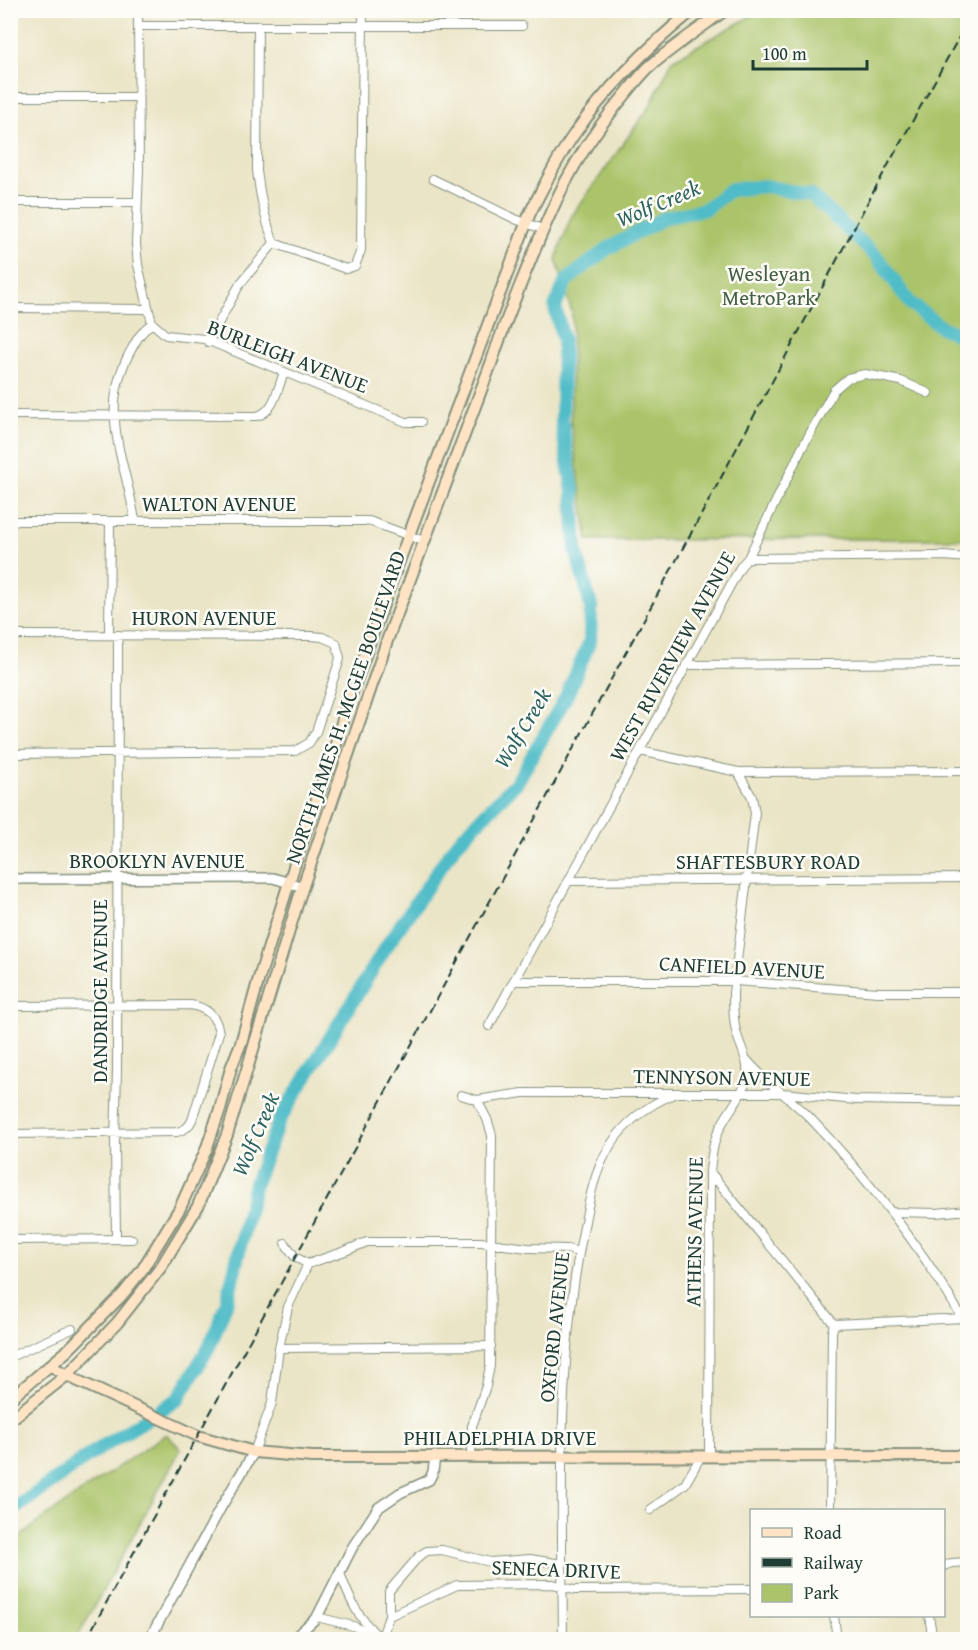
<svg xmlns="http://www.w3.org/2000/svg" width="978" height="1650" viewBox="0 0 978 1650" font-family="'Gentium Book Plus',serif">
  <style>
    .green { fill: #abc46a; stroke: #65804f; stroke-width: 1.5 }
    .lines { fill: none; stroke-linecap: round; stroke-linejoin: round }
    .river { stroke: #4fbcc7; stroke-width: 14 }
    .minor-casing { stroke: #85917e; stroke-width: 10 }
    .tertiary-casing { stroke: #85917e; stroke-width: 12 }
    .secondary-casing { stroke: #85917e; stroke-width: 14 }
    .minor { stroke: #fff; stroke-width: 8 }
    .tertiary { stroke: #fff; stroke-width: 9 }
    .secondary { stroke: #fee4c5; stroke-width: 10 }
    .rail { stroke: #1f3d34; stroke-width: 2; stroke-dasharray: 9 4.5; stroke-linecap: butt }
    .labels { text-anchor: middle; dominant-baseline: central; stroke-width: 5; stroke-linejoin: round; paint-order: stroke }
    .park-label { font-size: 21px; fill: #425f42; stroke: #fdfcf7 }
    .street-label { font-size: 21px; fill: #1f3d34; stroke: #fdfcf7 }
    .water-label { font-size: 22px; font-style: italic; fill: #2d6360; stroke: #fdfcf7 }
  </style>
  <rect width="100%" height="100%" fill="#fdfcf7"/>
  <filter id="ink" filterUnits="userSpaceOnUse"><feTurbulence type="fractalNoise" baseFrequency=".0167" numOctaves="2"/><feDisplacementMap in="SourceGraphic" scale="12" xChannelSelector="R" yChannelSelector="G"/><feConvolveMatrix kernelMatrix="1 2 1 2 8 2 1 2 1" color-interpolation-filters="sRGB"/></filter>
  <filter id="wash" filterUnits="userSpaceOnUse"><feTurbulence type="fractalNoise" baseFrequency=".008" numOctaves="4" result="noise"/><feDisplacementMap in="SourceGraphic" scale="24" xChannelSelector="R" yChannelSelector="G"/><feGaussianBlur stdDeviation="1.35" result="paint"/><feColorMatrix in="noise" values="0 0 0 0 0 0 0 0 0 0 0 0 0 0 0 0 0 1.4 0 .05"/><feComposite in="paint" operator="in"/></filter>
  <g filter="url(#wash)">
    <rect width="100%" height="100%" fill="#ebe5c7"/>
    <path class="green" d="M760,11H967V539L588,540L571,425L572,313L556,259L571,217L650,106L672,60Z
      M166,1434L181,1449L76,1639H11V1544L42,1519Z"/>
    <g class="lines">
      <path class="river" d="M10,1512L94,1452L178,1399L209,1347L227,1302L255,1183L280,1119L388,944L456,844L517,782L566,697L590,641L591,606L576,551L573,491L562,426L563,340L555,307L566,281L607,249L664,218L705,209L730,190L765,186L811,195L877,257L910,303L941,327L968,339"/>
    </g>
  </g>
  <g filter="url(#ink)">
    <g class="lines">
      <defs>
        <path id="minor" d="M138,10L139,170L136,244L138,265L152,323L166,335L204,339L406,422H421
          M138,26H522
          M258,26L257,171C260,196 265,220 274,243L346,269L355,266L361,250L363,10
          M10,97H137
          M433,179L515,219L542,229
          M10,202H137
          M10,308L148,309
          M208,342L240,284L274,243
          M10,415L257,416C275,411 277,389 284,373
          M10,521H369L424,541
          M135,521C126,460 97,413 130,352C136,341 141,331 152,323
          M748,558L943,556L968,558
          M10,635L312,636L322,637L336,643L340,658L339,662L316,732L309,743L295,751L10,754
          M109,635L110,521
          M686,665L968,663
          M640,751L738,772L968,771
          M569,881L968,878
          M514,981H735L878,992H968
          M10,1006L191,1005C208,1008 217,1017 219,1033L192,1120C189,1127 185,1130 177,1132L10,1134
          M489,1026L741,566L748,558L802,448L834,390L848,378L865,374L901,381L928,393
          M747,1060C766,1083 791,1098 811,1119C871,1182 925,1252 968,1328
          M461,1095L477,1100L487,1119L492,1135L490,1366L486,1386L472,1426L471,1456
          M477,1100L523,1093H783L856,1100L968,1102
          M710,1172L834,1324
          M892,1212L936,1213L968,1210
          M116,1239L115,1143L117,1071L118,635
          M10,1240L132,1239
          M285,1243L295,1257L308,1264L345,1251L367,1242H481L528,1248L567,1249L579,1252
          M834,1324L965,1318
          M279,1348L491,1346
          M10,1357L72,1329
          M254,1452L272,1403L279,1348L288,1307L308,1264
          M709,1457L710,1171C712,1155 713,1140 721,1126C729,1110 741,1098 746,1081C751,1062 740,1048 736,1031C733,1018 733,1006 733,993L755,813L752,797L738,772
          M650,1510L685,1484L700,1458
          M830,1510L832,1332L834,1324
          M944,1566L952,1563L968,1562
          M340,1573C350,1601 358,1618 380,1638
          M389,1616V1591L419,1556L427,1551L442,1550L490,1562L530,1559L562,1564
          M834,1616L837,1640
          M929,1616L933,1640
          M317,1617L353,1626L374,1635
          M381,1640L389,1616L457,1585L553,1584L574,1590L752,1589
          M563,1640C562,1505 556,1370 582,1237C588,1206 593,1173 610,1146C625,1122 650,1104 676,1093"/>
        <path id="tertiary" d="M10,879L273,878L303,887
          M149,1640L220,1509L254,1452
          M292,1640L317,1617L352,1548L378,1508L400,1493L429,1480L433,1472L435,1456"/>
        <path id="secondary" d="M51,1366L76,1380L198,1436L254,1452L312,1457L968,1456
          M10,1399L66,1352L123,1294L142,1270L180,1208L206,1150L220,1109L231,1068L241,1043L259,978L298,854L336,744L344,715L389,588L530,213C544,186 557,158 575,133C608,86 649,46 693,10
          M10,1420L67,1375L117,1323L161,1267L198,1206L227,1135L299,898L388,638L492,361C502,330 514,301 526,271C552,207 571,161 615,107C626,94 636,80 648,68C672,47 699,29 725,10"/>
      </defs>
      <use href="#minor" class="minor-casing"/>
      <use href="#tertiary" class="tertiary-casing"/>
      <use href="#secondary" class="secondary-casing"/>
      <use href="#minor" class="minor"/>
      <use href="#tertiary" class="tertiary"/>
      <use href="#secondary" class="secondary"/>
      <path class="rail" d="M86,1640L707,504L871,196L968,21"/>
    </g>
  </g>
  <g class="labels">
    <g class="park-label">
      <text x="769" y="273">Wesleyan<tspan x="769" dy="24">MetroPark</tspan></text>
    </g>
    <g class="street-label">
      <text transform="translate(288 356) rotate(21)">BURLEIGH AVENUE</text>
      <text x="219" y="503">WALTON AVENUE</text>
      <text x="204" y="617">HURON AVENUE</text>
      <text transform="translate(672 656) rotate(-61)">WEST RIVERVIEW AVENUE</text>
      <text transform="translate(345 707) rotate(-71)">NORTH JAMES H. MCGEE BOULEVARD</text>
      <text x="157" y="860">BROOKLYN AVENUE</text>
      <text x="768" y="861">SHAFTESBURY ROAD</text>
      <text transform="translate(742 967) rotate(3)">CANFIELD AVENUE</text>
      <text transform="translate(99 991) rotate(-90)">DANDRIDGE AVENUE</text>
      <text transform="translate(722 1077) rotate(1)">TENNYSON AVENUE</text>
      <text transform="translate(694 1232) rotate(-89)">ATHENS AVENUE</text>
      <text transform="translate(554 1327) rotate(-84)">OXFORD AVENUE</text>
      <text x="500" y="1437">PHILADELPHIA DRIVE</text>
      <text transform="translate(556 1569) rotate(2)">SENECA DRIVE</text>
    </g>
    <g class="water-label">
      <text transform="translate(658 203) rotate(-23)">Wolf Creek</text>
      <text transform="translate(522 728) rotate(-59)">Wolf Creek</text>
      <text transform="translate(255 1134) rotate(-67)">Wolf Creek</text>
    </g>
  </g>
  <rect width="978" height="1650" fill="none" stroke="#fdfcf7" stroke-width="36"/>
  <rect x="750" y="1509" width="195" height="108" fill="#fdfcf7" stroke="#a4b0a9" stroke-width="1.5"/>
  <rect x="762" y="1528" width="30" height="9" fill="#fee4c5" stroke="#a4b0a9" stroke-width="1.5"/>
  <text x="804" y="1539" font-size="18" fill="#1f3d34">Road</text>
  <rect x="762" y="1558" width="30" height="9" fill="#1f3d34" stroke="#a4b0a9" stroke-width="1.5"/>
  <text x="804" y="1569" font-size="18" fill="#1f3d34">Railway</text>
  <rect x="762" y="1584" width="30" height="18" fill="#abc46a" stroke="#a4b0a9" stroke-width="1.5"/>
  <text x="804" y="1599" font-size="18" fill="#1f3d34">Park</text>
  <path d="M753 60v9h114v-9" fill="none" stroke="#1f3d34" stroke-width="3"/>
  <text x="762" y="60" font-size="18" fill="#1f3d34" stroke="#fdfcf7" stroke-width="4.5" paint-order="stroke">100 m</text>
</svg>
